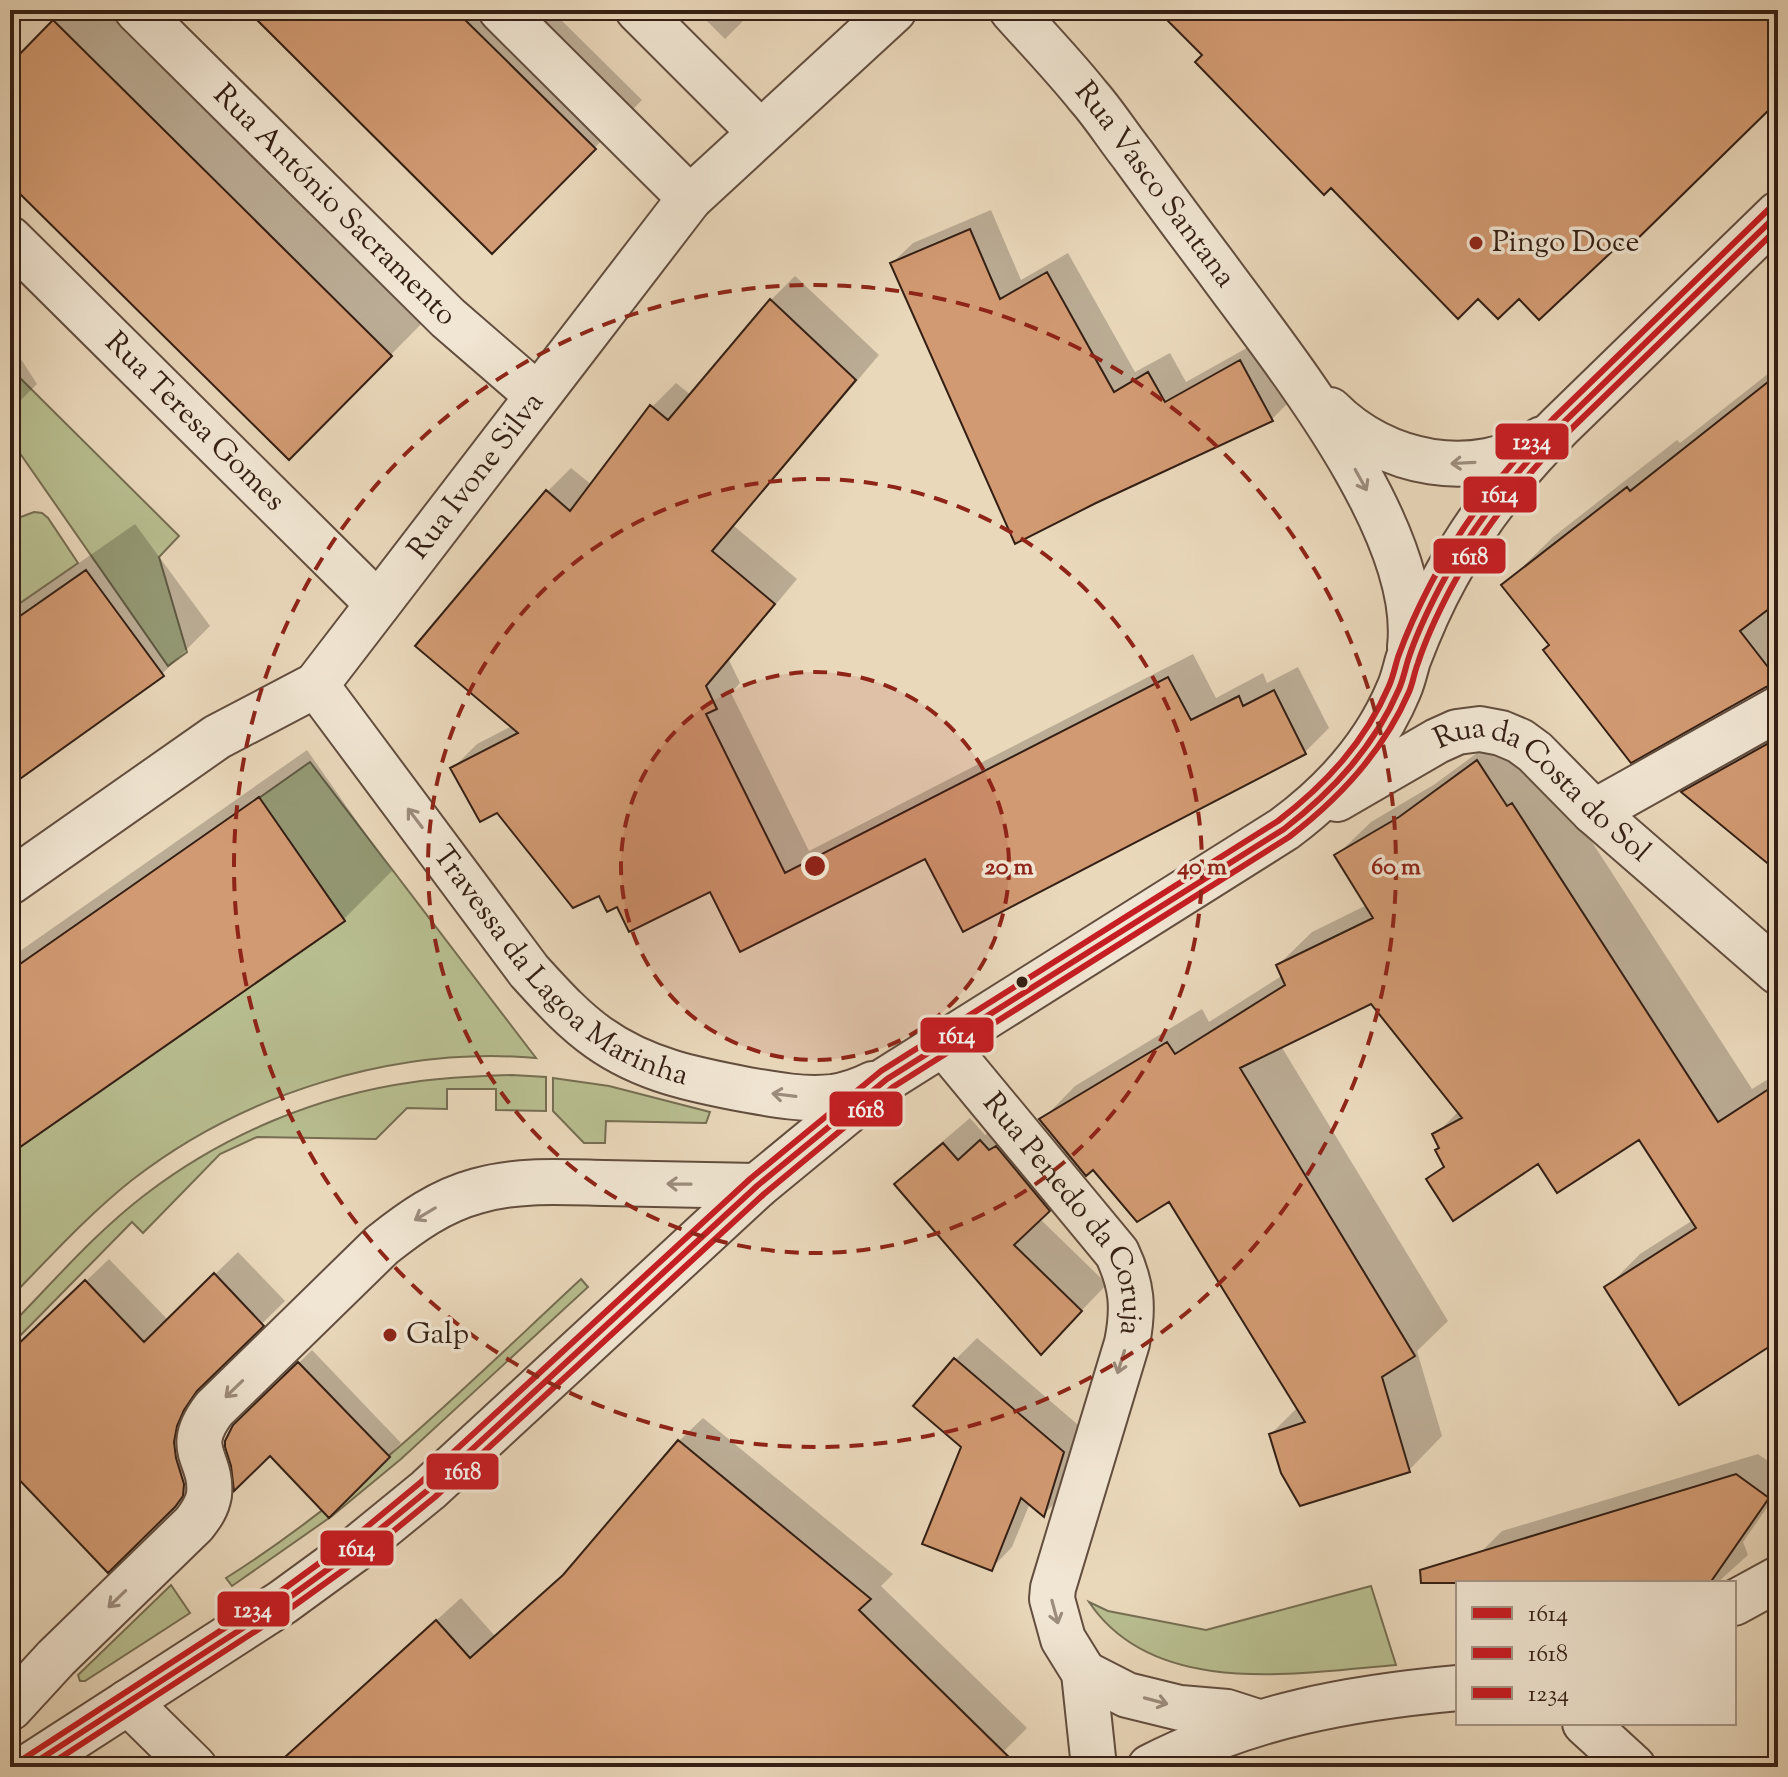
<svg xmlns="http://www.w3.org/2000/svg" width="1788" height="1777" viewBox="0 0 1788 1777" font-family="'Sorts Mill Goudy',serif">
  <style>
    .green { fill: #b8be90; stroke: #766e52; stroke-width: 2 }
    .shadow { fill: #0003 }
    .building { fill: #d29a72; stroke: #341f14; stroke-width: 2 }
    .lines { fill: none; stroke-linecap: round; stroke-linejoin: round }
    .minor-casing { stroke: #624d3e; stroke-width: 48 }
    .minor { stroke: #f1e6d3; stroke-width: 44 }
    .bus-1-casing { stroke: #f1e6d3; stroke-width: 12 }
    .bus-2-casing { stroke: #f1e6d3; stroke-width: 12 }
    .bus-3-casing { stroke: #f1e6d3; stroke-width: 12 }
    .bus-1 { stroke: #c61d23; stroke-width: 6 }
    .bus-2 { stroke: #c61d23; stroke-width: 6 }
    .bus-3 { stroke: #c61d23; stroke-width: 6 }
    .oneway { stroke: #9c8c7d }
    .ring { fill: none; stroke: #8f2418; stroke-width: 4; stroke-dasharray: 14 10 }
    .poi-dot { fill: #8f2418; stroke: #f1e6d3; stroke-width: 3 }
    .bus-dot { fill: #341f14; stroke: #f1e6d3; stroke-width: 3 }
    .labels { text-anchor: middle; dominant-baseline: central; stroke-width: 7; stroke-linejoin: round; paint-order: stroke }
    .street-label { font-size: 30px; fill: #341f14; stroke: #f1e6d3 }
    .poi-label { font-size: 30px; fill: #341f14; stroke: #f1e6d3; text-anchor: start }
    .centre { fill: #8f2418; stroke: #f1e6d3; stroke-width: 4 }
    .ring-label { font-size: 24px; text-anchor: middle; font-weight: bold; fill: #8f2418; stroke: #f1e6d3; stroke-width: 7; stroke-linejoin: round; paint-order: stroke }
    .line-badge { stroke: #f1e6d3; stroke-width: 3 }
    .badge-label { font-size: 22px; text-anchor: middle; font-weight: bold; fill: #fff }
  </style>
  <rect width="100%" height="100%" fill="#ead8bb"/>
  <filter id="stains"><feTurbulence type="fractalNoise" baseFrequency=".0025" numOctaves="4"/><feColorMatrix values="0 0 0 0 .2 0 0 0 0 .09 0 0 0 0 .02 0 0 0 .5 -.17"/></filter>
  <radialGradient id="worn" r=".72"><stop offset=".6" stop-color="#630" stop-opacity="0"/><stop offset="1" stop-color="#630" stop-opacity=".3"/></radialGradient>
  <path class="green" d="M10,368L179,536L159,557L187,652L168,666L10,439Z
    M34,512L42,513L48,518L78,563L10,610V521Z
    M310,762L536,1058C395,1046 244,1093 132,1180C88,1215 50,1257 10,1298V1154L345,921L259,798Z
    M512,1075L546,1077V1111L496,1110V1089H447V1109L407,1108L376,1139L257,1137L220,1154L143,1233L132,1222L10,1346V1326C54,1281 96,1232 146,1194C223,1135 318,1095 414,1082C446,1077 479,1076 512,1075Z
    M553,1078L609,1086L710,1112L706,1123L606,1121L605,1143H584L553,1111Z
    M581,1279L588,1287L401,1459L332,1516L232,1586L226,1578C358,1495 468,1384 581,1279Z
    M171,1585L190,1613L85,1681H80L78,1675Z
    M1371,1586L1396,1665C1297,1673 1154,1699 1089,1602L1108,1611L1206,1630Z"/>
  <path class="shadow" d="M66,10H139L438,307L289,458L10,181V67Z
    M250,10H551L642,100L492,251Z
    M696,10H754L725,39Z
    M991,210L1021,280L1068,253L1135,372L1170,353L1186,382L1261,340L1292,399L1272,419L1095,501L892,263L913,243Z
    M795,276L879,355L734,526L797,579L729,660L740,683L731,693L809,851L1193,654L1216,698L1263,673L1267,683L1298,667L1329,728L1305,752L926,856L618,905L600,893L497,811L453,768L477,744L512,726L547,492L571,468L592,485L652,407L676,383L691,395L771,300Z
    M10,342L37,384L10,411Z
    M1778,366V682L1551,645L1504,585L1553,537L1677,440L1680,443Z
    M135,524L210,626L162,674L10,782V611Z
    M1511,728L1546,771L1752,1089L1778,1073V1351L1772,1342L1607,1287L1640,1254L1693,1220L1639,1137L1539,1161L1429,1180L1445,1164L1441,1147L1435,1135L1459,1111L1372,1002L1281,1046L1448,1321L1417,1351L1442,1436L1409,1470L1271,1434L1298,1407L1169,1199L1093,1167L1042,1120L1075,1086L1202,1009L1209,1022L1283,975L1278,965L1312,932L1367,905L1337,855L1371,822L1435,784Z
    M1778,729V868L1684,792L1707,769Z
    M307,750L392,871L344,919L10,1152V958Z
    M1007,1115L1074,1183L1039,1218L1107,1284L1067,1326L897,1184L923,1158L970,1118L985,1135Z
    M238,1252L285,1301L218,1367L206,1384L199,1401L198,1482L108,1570L10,1468V1354L109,1259L168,1320Z
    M977,1338L1084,1430L1065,1493L1044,1514L1030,1503L1012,1547L991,1569L964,1446L916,1405L956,1359Z
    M312,1350L401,1443L329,1515L270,1453L235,1426Z
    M703,1418L893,1574L881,1586L1027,1728L988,1767H318L323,1723L461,1598L495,1636L574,1566L679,1441Z
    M1758,1454L1778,1468V1492L1743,1542L1748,1555L1717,1583H1490L1480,1553L1502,1531Z"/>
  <path class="building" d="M247,10H455L596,149L492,254Z
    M1157,10H1778V101L1626,250L1620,244L1539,320L1519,299L1498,319L1478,299L1458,319L1331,188L1324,195L1195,62L1202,55Z
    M53,20L392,356L289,460L10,184V64Z
    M970,229L1000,299L1047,272L1114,392L1148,372L1165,402L1240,360L1273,421L1096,503L1015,544L890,263Z
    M770,299L856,380L712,551L775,604L706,686L717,709L706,714L785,873L1168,677L1191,720L1239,696L1243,706L1274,690L1306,754L963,932L925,859L740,952L710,892L629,932L617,907L607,912L599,896L573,908L497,813L480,822L450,768L518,733L415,646L546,490L570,511L650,405L668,420Z
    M1778,374V602L1740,631L1778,680V684L1766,687L1631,763L1543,650L1549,645L1501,585L1627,487L1630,491Z
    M86,570L164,676L10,786V623Z
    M1778,738V872L1681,792Z
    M1477,760L1507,806L1512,803L1718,1122L1778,1083V1341L1679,1405L1604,1287L1696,1228L1639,1140L1557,1193L1538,1164L1453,1221L1426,1179L1444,1167L1435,1150L1439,1148L1432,1134L1462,1118L1371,1004L1240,1068L1415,1356L1382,1377L1410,1472L1300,1506L1281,1473L1269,1434L1305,1422L1169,1202L1137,1222L1093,1170L1086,1176L1039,1119L1167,1042L1175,1054L1285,985L1276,965L1373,918L1334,855L1399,817Z
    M259,797L345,921L10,1154V971Z
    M980,1140L989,1150L996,1146L1050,1211L1014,1245L1082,1311L1041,1355L894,1184L943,1143L958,1160Z
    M214,1273L264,1326L197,1391L184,1410L177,1426L174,1442L176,1458L184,1484L183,1496L175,1507L108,1573L10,1470V1352L85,1280L144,1342Z
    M954,1358L1064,1452L1044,1517L1021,1498L992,1571L922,1544L961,1447L913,1406Z
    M298,1362L390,1457L329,1518L270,1456L234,1491L231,1466L225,1447V1441L233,1425Z
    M678,1440L871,1599L859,1610L1019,1767H274L436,1620L470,1658L563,1575Z
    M1736,1474L1769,1498L1710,1583H1421L1420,1570Z"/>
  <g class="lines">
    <defs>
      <g id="minor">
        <path id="s1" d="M137,10L448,318L537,395"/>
        <path d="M501,10L690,198"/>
        <path d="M638,10L760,132"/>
        <path id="s2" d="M1012,10C1037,38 1064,66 1088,96C1104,114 1117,135 1132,154C1159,191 1187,229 1215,266C1282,358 1423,529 1410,647"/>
        <path id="s3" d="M10,239L378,604"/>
        <path d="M1330,410C1384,465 1475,483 1542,439"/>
        <path id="s4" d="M316,685L529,971C551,995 572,1019 599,1038C644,1070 695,1080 748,1090C776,1095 804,1100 833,1097C847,1095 861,1090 873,1084"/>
        <path id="s5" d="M1337,799L1437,741L1457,732L1480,729L1501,733L1520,741L1535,752L1594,812L1778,972"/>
        <path d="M1594,812L1778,709"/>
        <path id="s6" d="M10,882L217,737L316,685L690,198L894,10"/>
        <path id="s7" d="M943,1043L1117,1253C1132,1285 1134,1308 1127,1343L1053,1588L1052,1599L1063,1639L1084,1673L1094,1767"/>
        <path d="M1734,1603L1778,1579"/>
        <path d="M1084,1673L1127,1695L1180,1708L1227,1712L1258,1722"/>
        <path d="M128,1702L194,1767"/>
        <path d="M10,1708L56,1658L194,1524C201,1515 207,1507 209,1495C213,1457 182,1451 214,1409L382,1245C411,1222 440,1201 477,1191C518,1179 562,1182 604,1183C655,1184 706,1185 757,1186"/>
        <path d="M1585,1723L1633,1767"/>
        <path d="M28,1767L283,1602L357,1548L428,1490L757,1186L887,1079L1284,829C1334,792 1375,747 1399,689C1403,680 1405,670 1408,660C1419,631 1431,603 1446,576C1476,520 1515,471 1560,426L1778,214"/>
        <path d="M1150,1767C1250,1716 1347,1698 1458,1688"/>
      </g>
    </defs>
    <use href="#minor" class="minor-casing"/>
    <use href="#minor" class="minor"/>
    <defs>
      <path id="bus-1" d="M28,1767L283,1602L357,1548L428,1490L757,1186L887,1079L1284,829C1333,791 1374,747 1399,689C1403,680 1405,670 1408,660C1416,635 1428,610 1440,587C1471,527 1513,475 1560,426L1778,214"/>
      <path id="bus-2" d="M46,1767L288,1610L363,1556L435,1497L764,1194L893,1087L1289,837C1340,798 1383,752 1409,692C1413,683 1414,673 1418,663C1426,638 1438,613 1450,590C1481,531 1521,480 1567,433L1778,228"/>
      <path id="bus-3" d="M23,1759L277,1594L351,1540L421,1482L750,1179L881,1071L1278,821C1326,784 1365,742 1389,686C1393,677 1395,667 1398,657C1407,632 1418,608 1430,585C1462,523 1504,469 1553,419L1771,207"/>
    </defs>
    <use href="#bus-1" class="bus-1-casing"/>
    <use href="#bus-2" class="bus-2-casing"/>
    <use href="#bus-3" class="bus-3-casing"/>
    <use href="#bus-1" class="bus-1"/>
    <use href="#bus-2" class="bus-2"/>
    <use href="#bus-3" class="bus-3"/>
  </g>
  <defs><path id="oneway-shaft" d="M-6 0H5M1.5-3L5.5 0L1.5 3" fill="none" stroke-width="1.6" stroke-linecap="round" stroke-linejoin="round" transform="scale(2)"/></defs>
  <g class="oneway">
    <use href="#oneway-shaft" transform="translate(1463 463) rotate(177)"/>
    <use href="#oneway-shaft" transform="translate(1361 480) rotate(61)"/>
    <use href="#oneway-shaft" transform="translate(415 818) rotate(-127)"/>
    <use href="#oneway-shaft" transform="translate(784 1095) rotate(-173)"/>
    <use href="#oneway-shaft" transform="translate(679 1184) rotate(-179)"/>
    <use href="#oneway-shaft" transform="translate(425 1214) rotate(149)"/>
    <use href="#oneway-shaft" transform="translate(1121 1362) rotate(107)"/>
    <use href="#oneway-shaft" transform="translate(234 1389) rotate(136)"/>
    <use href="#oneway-shaft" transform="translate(117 1599) rotate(136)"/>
    <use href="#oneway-shaft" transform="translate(1055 1612) rotate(75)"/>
    <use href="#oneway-shaft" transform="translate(1156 1701) rotate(15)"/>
  </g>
  <circle cx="815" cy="866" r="194" fill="#8f2418" fill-opacity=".12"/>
  <g class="ring">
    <circle cx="815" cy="866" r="194"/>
    <circle cx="815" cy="866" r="387"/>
    <circle cx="815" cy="866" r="581"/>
  </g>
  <g class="poi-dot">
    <circle cx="1476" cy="243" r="8"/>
    <circle cx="390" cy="1335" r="8"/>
  </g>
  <circle class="bus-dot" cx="1022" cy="982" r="7"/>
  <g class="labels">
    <g class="street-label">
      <text stroke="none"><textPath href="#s2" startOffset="226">Rua Vasco Santana</textPath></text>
      <text stroke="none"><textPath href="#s1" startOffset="278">Rua António Sacramento</textPath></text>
      <text stroke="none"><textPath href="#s3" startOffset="260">Rua Teresa Gomes</textPath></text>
      <text stroke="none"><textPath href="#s6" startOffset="628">Rua Ivone Silva</textPath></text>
      <text stroke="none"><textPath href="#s5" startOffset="244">Rua da Costa do Sol</textPath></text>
      <text stroke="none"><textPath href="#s4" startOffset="378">Travessa da Lagoa Marinha</textPath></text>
      <text stroke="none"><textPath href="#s7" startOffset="214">Rua Penedo da Coruja</textPath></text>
    </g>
    <g class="poi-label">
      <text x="1492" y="243">Pingo Doce</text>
      <text x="406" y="1335">Galp</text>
    </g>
  </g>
  <circle cx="815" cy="866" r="12" class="centre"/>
  <g class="ring-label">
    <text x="1009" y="874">20 m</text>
    <text x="1202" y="874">40 m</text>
    <text x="1396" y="874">60 m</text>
  </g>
  <g class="line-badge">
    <rect x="1494" y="422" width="76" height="39" rx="8" fill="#c61d23"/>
    <rect x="1462" y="475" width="76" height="39" rx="8" fill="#c61d23"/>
    <rect x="1432" y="537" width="75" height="38" rx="8" fill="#c61d23"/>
    <rect x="919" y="1016" width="76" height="38" rx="8" fill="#c61d23"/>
    <rect x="828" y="1090" width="76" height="38" rx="8" fill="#c61d23"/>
    <rect x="425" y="1452" width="75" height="39" rx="8" fill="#c61d23"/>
    <rect x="319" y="1529" width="76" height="38" rx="8" fill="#c61d23"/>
    <rect x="216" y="1590" width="75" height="38" rx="8" fill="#c61d23"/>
  </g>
  <g class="badge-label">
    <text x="1532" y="449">1234</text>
    <text x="1500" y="502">1614</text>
    <text x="1470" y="564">1618</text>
    <text x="957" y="1043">1614</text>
    <text x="866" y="1117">1618</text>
    <text x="463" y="1479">1618</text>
    <text x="357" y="1556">1614</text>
    <text x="253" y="1617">1234</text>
  </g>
  <rect width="1788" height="1777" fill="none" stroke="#ead8bb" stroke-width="40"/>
  <rect x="12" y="12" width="1764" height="1753" fill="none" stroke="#341f14" stroke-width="4"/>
  <rect x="20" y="20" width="1748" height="1737" fill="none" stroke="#341f14" stroke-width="2"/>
  <rect x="1456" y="1581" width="280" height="144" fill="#f1e6d3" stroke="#a59687" stroke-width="2"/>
  <rect x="1472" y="1607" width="40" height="12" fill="#c61d23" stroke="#a59687" stroke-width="2"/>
  <text x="1528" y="1621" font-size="24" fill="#341f14">1614</text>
  <rect x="1472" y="1647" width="40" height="12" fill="#c61d23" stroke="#a59687" stroke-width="2"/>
  <text x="1528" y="1661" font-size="24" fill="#341f14">1618</text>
  <rect x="1472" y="1687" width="40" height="12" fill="#c61d23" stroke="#a59687" stroke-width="2"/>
  <text x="1528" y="1701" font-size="24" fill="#341f14">1234</text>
  <rect width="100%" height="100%" filter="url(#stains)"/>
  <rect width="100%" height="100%" fill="url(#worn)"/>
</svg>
